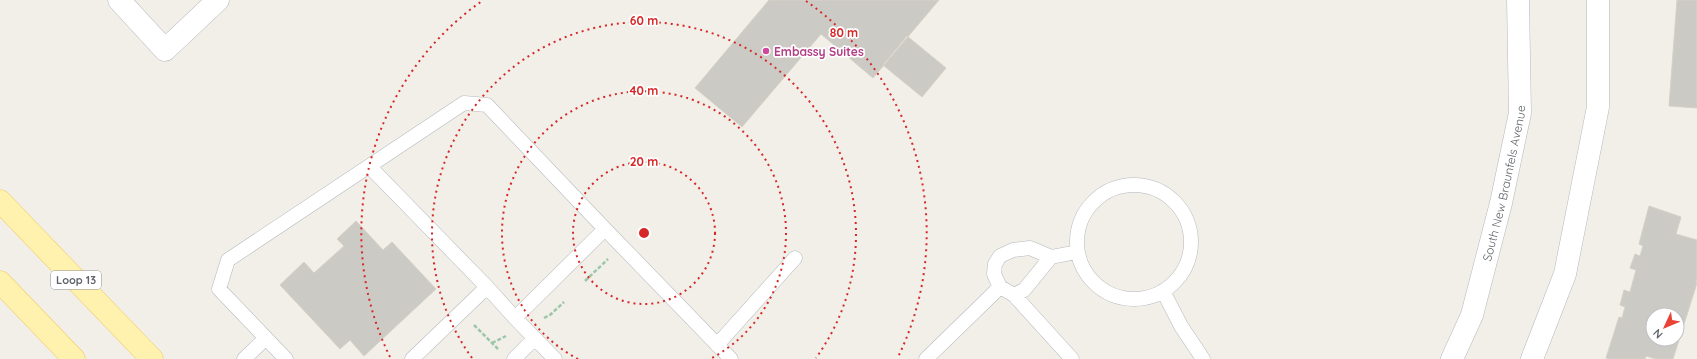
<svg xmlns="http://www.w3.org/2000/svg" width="1697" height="359" viewBox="0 0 1697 359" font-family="Quicksand,sans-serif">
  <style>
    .building { fill: #cccac5; stroke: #d6d1c6; fill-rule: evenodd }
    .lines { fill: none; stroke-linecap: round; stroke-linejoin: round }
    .service-casing { stroke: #b5b8bc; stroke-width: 15 }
    .minor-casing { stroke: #b5b8bc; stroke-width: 23 }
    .tertiary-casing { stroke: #b5b8bc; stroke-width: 23 }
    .primary-casing { stroke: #f2c960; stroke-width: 23 }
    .path { stroke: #9cc7a9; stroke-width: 2.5; stroke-dasharray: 4 2; stroke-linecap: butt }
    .service { stroke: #fff; stroke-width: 14 }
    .minor { stroke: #fff; stroke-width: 22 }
    .tertiary { stroke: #fff; stroke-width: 22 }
    .primary { stroke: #fff2af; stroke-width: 22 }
    .ring { fill: none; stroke: #d62828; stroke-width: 2; stroke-dasharray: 2 4 }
    .hotel-dot { fill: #d1479c; stroke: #fff; stroke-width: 1.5 }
    .labels { text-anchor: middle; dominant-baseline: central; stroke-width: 3.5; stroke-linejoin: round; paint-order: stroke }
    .shield { fill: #fff; stroke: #8f9295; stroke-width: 1 }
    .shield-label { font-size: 11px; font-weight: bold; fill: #5f6368 }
    .hotel-label { font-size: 12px; font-weight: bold; fill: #b23c85; stroke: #fff; text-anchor: start }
    .street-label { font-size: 12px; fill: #5f6368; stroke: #fff }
    .centre { fill: #d62828; stroke: #fff; stroke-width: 2 }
    .ring-label { font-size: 12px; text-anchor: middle; font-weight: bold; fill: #d62828; stroke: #fff; stroke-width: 3.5; stroke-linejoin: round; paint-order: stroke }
  </style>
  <rect width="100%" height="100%" fill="#f1efe8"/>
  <path class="building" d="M769,0H939L873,78L821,34L742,127L695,88Z
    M1677,0H1697V108L1669,106Z
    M907,36L946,68L922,97L883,65Z
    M1649,206L1681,217L1676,234L1697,240V278L1696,282L1697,283L1673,359H1656L1646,356L1645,359H1609L1606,358L1619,317L1622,318L1625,307L1620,305L1624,290L1630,292L1636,270L1630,268L1635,254L1640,256L1643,246L1639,244ZM1653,315H1677V339H1653Z
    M356,221L383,250L392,242L436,289L364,356L350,340L340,349L280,285L304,262L314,273L344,246L337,239Z"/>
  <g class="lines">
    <defs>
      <path id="service" d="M370,167L487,287
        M1077 242a57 57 0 1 1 114 0a57 57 0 1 1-114 0Z
        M605,229L731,359
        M1163,291L1181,326L1203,359
        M1014,295L1024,290L1051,257
        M515,318L555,359
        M717,345L795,258
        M244,359L266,338
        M286,359L219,289L228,260L464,103L487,105L605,229L515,318L487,287L412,359
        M514,359L535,338
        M926,359L1000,287
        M1072,359L1014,295L1000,287L994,274L995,264L1000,256L1013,250L1030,248L1051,257L1077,252"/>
      <path id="minor" d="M119,0L165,50L218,0"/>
      <g id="tertiary">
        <path id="s1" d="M1452,359L1472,315L1501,203L1520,113L1518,0"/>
        <path d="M1532,359L1565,274L1598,107V0"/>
      </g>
      <path id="primary" d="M0,201L152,359
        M0,282L74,359"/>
    </defs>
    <use href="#service" class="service-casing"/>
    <use href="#minor" class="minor-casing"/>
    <use href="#tertiary" class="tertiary-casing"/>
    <use href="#primary" class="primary-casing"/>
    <path class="path" d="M585,281L608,259
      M544,318L550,315L564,302
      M474,325L498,349
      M492,343L506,336"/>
    <use href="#service" class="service"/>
    <use href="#minor" class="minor"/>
    <use href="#tertiary" class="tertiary"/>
    <use href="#primary" class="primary"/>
  </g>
  <g class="ring">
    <circle cx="644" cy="233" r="71"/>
    <path d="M578 359A142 142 0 1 1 710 359"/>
    <path d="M472 358A212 212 0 1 1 816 358"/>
    <path d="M390 357A283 283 0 0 1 482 1M806 1A283 283 0 0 1 898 357"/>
  </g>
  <circle class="hotel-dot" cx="766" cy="51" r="4"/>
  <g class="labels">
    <rect class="shield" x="51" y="271" width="50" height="18" rx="3"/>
    <g class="shield-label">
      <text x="76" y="280">Loop 13</text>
    </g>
    <g class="hotel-label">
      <text x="774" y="51">Embassy Suites</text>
    </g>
    <g class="street-label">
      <text stroke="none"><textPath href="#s1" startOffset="184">South New Braunfels Avenue</textPath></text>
    </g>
  </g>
  <circle cx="644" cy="233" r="6" class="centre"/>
  <g class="ring-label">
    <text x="644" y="25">60 m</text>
    <text x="844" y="37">80 m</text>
    <text x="644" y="95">40 m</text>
    <text x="644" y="166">20 m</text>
  </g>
  <g transform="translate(1665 327) rotate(226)"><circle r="19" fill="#ffffff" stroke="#bfc1c3"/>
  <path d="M0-3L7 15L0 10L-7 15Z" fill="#ea4335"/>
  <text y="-6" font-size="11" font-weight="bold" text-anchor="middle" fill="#5f6368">N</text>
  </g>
</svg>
